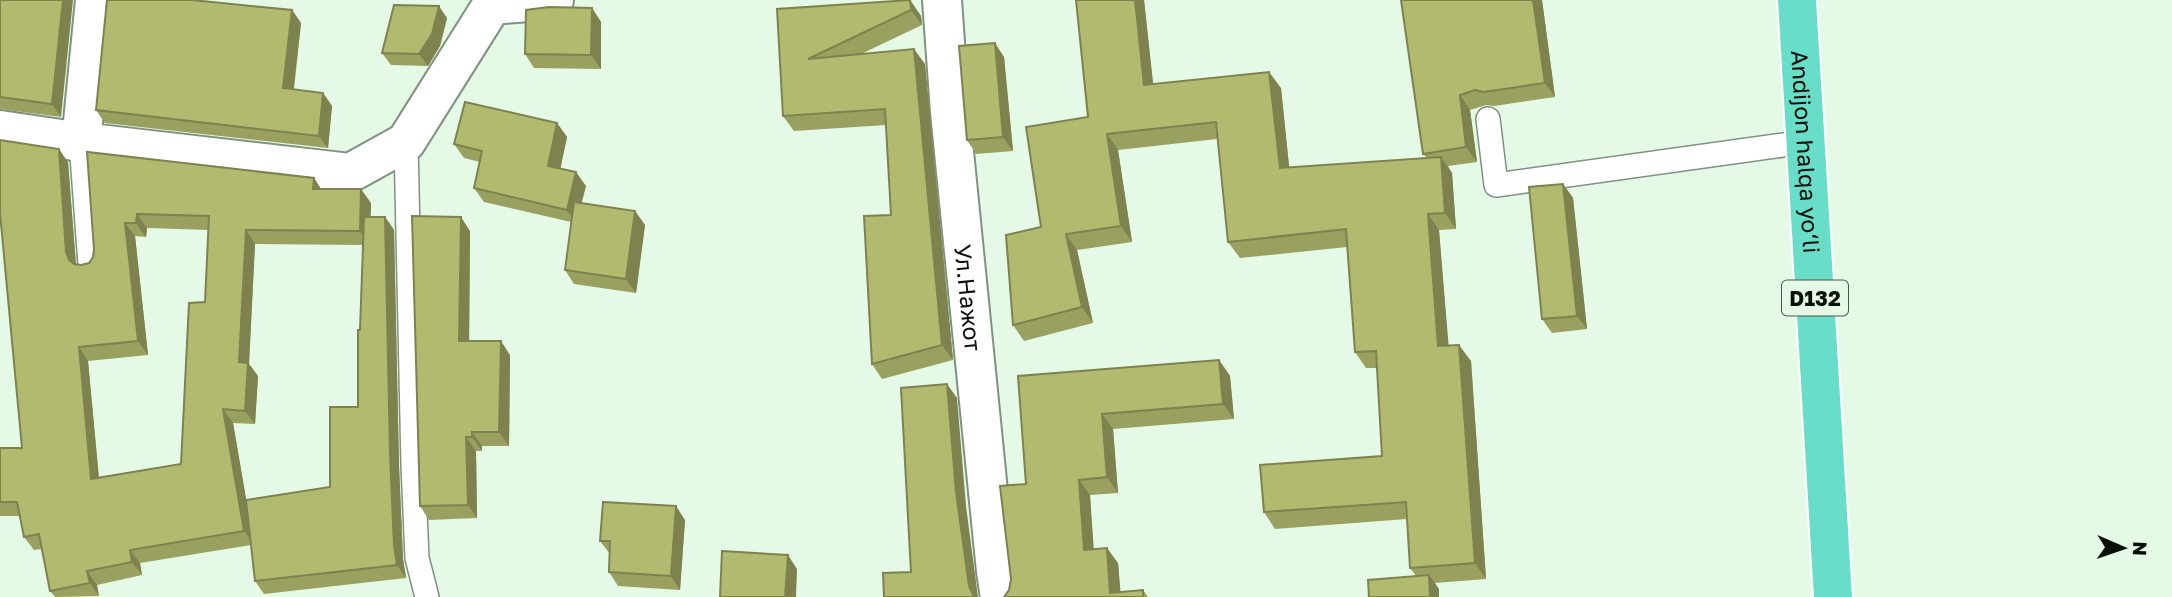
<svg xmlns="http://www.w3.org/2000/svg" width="2172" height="597" viewBox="0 0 2172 597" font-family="'Golos Text',sans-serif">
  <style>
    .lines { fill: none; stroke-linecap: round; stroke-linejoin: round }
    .service-casing { stroke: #7f917f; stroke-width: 26 }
    .minor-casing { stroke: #7f917f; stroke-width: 42 }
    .trunk-casing { stroke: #fff; stroke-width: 42 }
    .service { stroke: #fff; stroke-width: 23 }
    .minor { stroke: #fff; stroke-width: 38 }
    .trunk { stroke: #68dec8; stroke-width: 38 }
    .wall { fill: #99a060; fill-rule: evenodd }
    .shaded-wall { fill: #7d824e }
    .building { fill: #b2ba70; stroke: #7d824e; stroke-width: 2; fill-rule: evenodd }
    .labels { text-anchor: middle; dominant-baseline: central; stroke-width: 7; stroke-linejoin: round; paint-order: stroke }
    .shield { fill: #e5fae6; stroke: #4b564b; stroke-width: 2 }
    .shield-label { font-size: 21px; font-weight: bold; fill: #091009 }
    .street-label { font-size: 23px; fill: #091009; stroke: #e5fae6 }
  </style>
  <rect width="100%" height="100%" fill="#e5fae6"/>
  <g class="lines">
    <defs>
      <path id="service" d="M1488,119L1496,185L1805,142
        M81,142L90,265
        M406,142L413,466L417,558L427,597"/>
      <g id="minor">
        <path id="s1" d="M942,0L950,112L996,571L1000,597"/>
        <path d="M0,130L81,142L350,173L406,142L492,5L554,0"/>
        <path d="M81,142L95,0"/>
      </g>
      <g id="trunk">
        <path id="s2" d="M1797,0L1833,597"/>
      </g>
    </defs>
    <use href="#service" class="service-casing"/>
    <use href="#minor" class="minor-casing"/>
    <use href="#trunk" class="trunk-casing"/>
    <use href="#service" class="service"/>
    <use href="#minor" class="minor"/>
    <use href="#trunk" class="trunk"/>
  </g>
  <path class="wall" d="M0,0L61,117L0,109Z
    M107,0H203V2L292,10L301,23L294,90L323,93L332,106L328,148L105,123L96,110Z
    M910,0L921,16L922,25L861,54L925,64L953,360L882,379L872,364L891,215L886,125L794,131L783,116L777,9Z
    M1076,0H1144L1153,84L1281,88L1289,168L1427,158L1423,154L1401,0H1542L1555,97L1494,106L1486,105L1470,110L1477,162L1448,166L1452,173L1456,229L1439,230L1448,346L1471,361L1486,579L1435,583L1439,589L1416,576L1410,568L1407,519L1275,529L1264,512L1382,456L1377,368H1366L1355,352L1347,247L1240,258L1228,242L1217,139L1118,150L1132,242L1077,250L1093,323L1024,341L1013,325L1041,227L1088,117Z
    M592,8L601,22V69L534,68L525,54Z
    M447,18L440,46L428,66L391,65L382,53Z
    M1004,57L1013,151L976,154L967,140Z
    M557,123L567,137L560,169L586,186L581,203L635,211L645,225L636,293L574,284L565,270L571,222L484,202L474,188L480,162L464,158L454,144Z
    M87,152L314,178L321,189L371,203L370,217H385L394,230L399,466L403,559L406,578L264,594L255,581L251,545L140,563L142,575L97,585L99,596L55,597L50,591L42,549L34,550L24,537L20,516H0V448H22L68,162L76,264L81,265L89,263L93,257L94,250ZM147,228L208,230L205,302L181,464L99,477L88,361L148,355L135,236L146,237ZM255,244L363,245L358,407L330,487L246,500L233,423L255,424L258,376L249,364Z
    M1563,184L1573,198L1587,329L1552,333L1542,319Z
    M470,231L469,341L510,355L509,446H482V451H476L477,518L429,520L420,506Z
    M1219,360L1230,376L1234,419L1113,429L1118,493L1090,495L1093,549L1118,563L1120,592L1143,590L1148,597H1004L1009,590L1026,484L1018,376Z
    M685,520L680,590L618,586L609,572L610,554L600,541Z"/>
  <path class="shaded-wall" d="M63,0H73L61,117L52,104Z
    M910,0L921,16L922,25L911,10Z
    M1135,0H1144L1155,101L1144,85Z
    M1533,0H1542L1555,97L1545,83Z
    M439,6L447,18L440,46L428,66L419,54Z
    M592,8L601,22V69L591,55Z
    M292,10L301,23L292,101L283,88Z
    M995,43L1004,57L1013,151L1003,137Z
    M914,49L925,64L953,360L942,345Z
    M1269,72L1281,88L1291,184L1280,168Z
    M323,93L332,106L328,148L319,136Z
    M1460,95L1470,110L1477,162L1466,147Z
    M557,123L567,137L558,180L548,166Z
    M1107,134L1118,150L1132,242L1121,226Z
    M59,149L68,162L76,266L69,260L66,252Z
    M1441,157L1452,173L1456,229L1445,213Z
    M576,172L586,186L576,224L567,210Z
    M314,178L323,192L313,189Z
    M1563,184L1573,198L1587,329L1577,316Z
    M361,189L371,203L370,245L360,231Z
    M635,211L645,225L636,293L626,279Z
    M137,214L147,228L146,237L136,223Z
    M1428,214L1439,230L1450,362L1438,346Z
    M385,217L394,230L399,466L403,559L406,578L397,565L394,546L390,454Z
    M461,217L470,231L469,355L459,341Z
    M125,223L135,236L148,355L138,341Z
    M246,230L255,244L249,364L258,376L255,424L245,411L239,362Z
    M1066,234L1077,250L1093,323L1082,307Z
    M501,341L510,355L509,446L499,432Z
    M1459,345L1471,361L1486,579L1475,563Z
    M79,347L88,361L100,492L91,479Z
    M1219,360L1230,376L1234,419L1223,404Z
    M947,384L957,398L966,506L978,597H974L969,586L956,492Z
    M223,409L233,423L254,544L244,531Z
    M1102,414L1113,429L1118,493L1107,477Z
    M472,432L482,446V451L472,437Z
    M466,437L476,451L477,518L468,505Z
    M1079,480L1090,495L1095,566L1084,550Z
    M676,506L685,520L680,590L671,576Z
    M1107,548L1118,563L1121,597L1110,593Z
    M130,550L140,563L142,575L132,562Z
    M788,555L797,569L796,597H785Z
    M87,571L97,585L99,596L90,583Z
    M1429,575L1439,589V597H1430Z"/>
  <path class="building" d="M0,0H63L52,104L0,97Z
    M107,0H192L292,10L283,88L323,93L319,136L96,110Z
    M910,0L911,10L808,59L914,49L942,345L872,364L864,216L891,215L885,109L783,116L777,9Z
    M1076,0H1135L1144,85L1269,72L1280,168L1441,157L1445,213L1428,214L1438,346L1459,345L1475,563L1410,568L1406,502L1264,512L1260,465L1382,456L1376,351L1355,352L1346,229L1228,242L1216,122L1107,134L1121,226L1066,234L1082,307L1013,325L1006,235L1041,227L1026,127L1088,117Z
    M1401,0H1533L1545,83L1484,92L1475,90L1460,95L1466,147L1423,154Z
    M394,5L439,6L432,34L419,54L382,53Z
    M549,7L592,8L591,55L525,54L526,10Z
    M995,43L1003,137L967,140L959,46Z
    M465,102L557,123L548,166L576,172L567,210L474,188L482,151L454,144Z
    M0,140L59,149L66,252L69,260L74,264L81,265L89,263L93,257L94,250L87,152L314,178L313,189H361L360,231L246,230L239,362L248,363L245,411L223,409L244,531L130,550L132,562L87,571L90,583L50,591L39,534L24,537L17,502H0V448H22L0,213ZM137,214L209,216L205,302L189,303L181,464L91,479L79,347L138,341L125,223H136Z
    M1563,184L1577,316L1542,319L1529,187Z
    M574,202L635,211L626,279L565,270Z
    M412,216L461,217L459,341H501L499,432H472V437H466L468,505L420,506Z
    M364,217H385L390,454L394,546L397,565L255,581L246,500L330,487V407H358V330H360Z
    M1219,360L1223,404L1102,414L1107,477L1079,480L1084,550L1107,548L1110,593L1143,590V597H1004L1009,590L1011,579L1000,486L1026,484L1018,376Z
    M947,384L956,492L969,586L974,597H884L883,573L911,572L901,388Z
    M603,502L676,506L671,576L609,572L610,541H600Z
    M722,551L788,555L785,597H720Z
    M1429,575L1430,597H1369L1368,580Z"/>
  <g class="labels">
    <rect class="shield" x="1782" y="280.5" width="66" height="35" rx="5"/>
    <g class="shield-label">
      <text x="1815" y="298">D132</text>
    </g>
    <g class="street-label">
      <text stroke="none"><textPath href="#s2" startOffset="152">Andijon halqa yo‘li</textPath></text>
      <text stroke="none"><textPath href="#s1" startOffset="299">Ул.Нажот</textPath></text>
    </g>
  </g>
  <g transform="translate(2123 548) rotate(92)" stroke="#e5fae6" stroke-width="5" paint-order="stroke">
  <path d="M0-5L12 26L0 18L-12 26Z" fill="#091009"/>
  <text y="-10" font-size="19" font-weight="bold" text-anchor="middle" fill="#091009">N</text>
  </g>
</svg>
